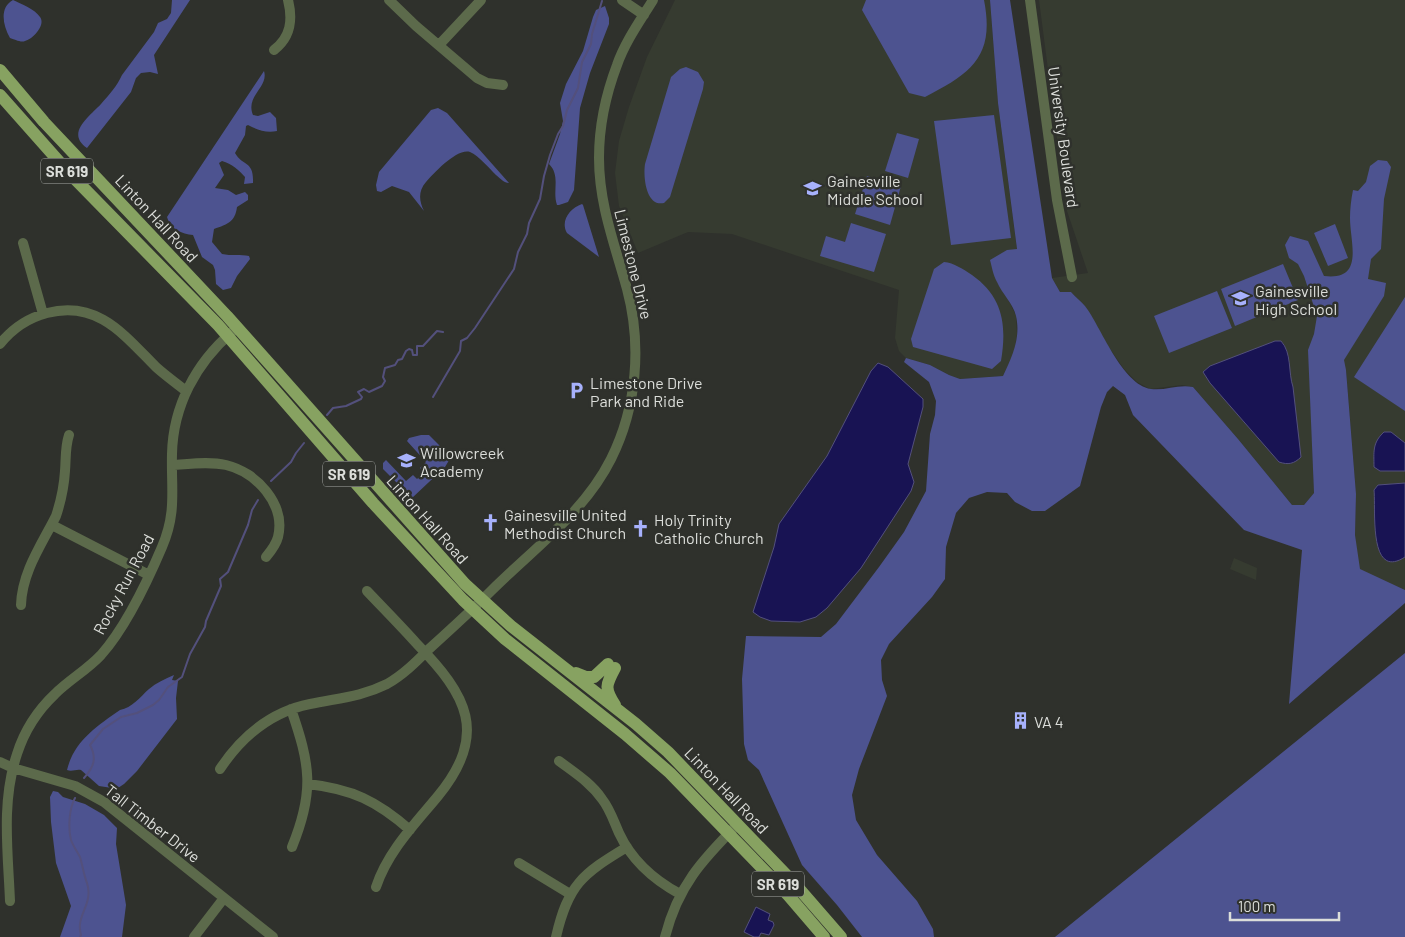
<svg xmlns="http://www.w3.org/2000/svg" width="1405" height="937" viewBox="0 0 1405 937" font-family="Barlow,sans-serif">
  <style>
    .built { fill: #363b30 }
    .green { fill: #4d5390 }
    .water { fill: #181353; stroke: #53507c }
    .lines { fill: none; stroke-linecap: round; stroke-linejoin: round }
    .stream { stroke: #53507c; stroke-width: 2 }
    .minor { stroke: #5c6a4b; stroke-width: 10 }
    .major { stroke: #87a261; stroke-width: 12 }
    .labels { text-anchor: middle; dominant-baseline: central; stroke-width: 5; stroke-linejoin: round; paint-order: stroke }
    .shield { fill: #2f312c; stroke: #a8aaa6; stroke-width: 1 }
    .shield-label { font-size: 15px; font-weight: bold; fill: #dcdeda }
    .street-label { font-size: 16px; fill: #dcdeda; stroke: #2f312c }
    .poi-label { font-size: 16px; fill: #dcdeda; stroke: #2f312c; text-anchor: start }
  </style>
  <rect width="100%" height="100%" fill="#2f312c"/>
  <path class="built" d="M675,0H990L998,103L1017,250L997,282L1010,303L1016,316L1017,334L1014,353L1003,376L960,379L949,375L930,365L906,358L899,351L895,338L899,290L732,234L688,232L638,253L619,206L615,173L619,141L629,107L647,57Z
    M1039,0H1405V590L1360,570L1356,554L1355,535L1356,494L1346,370L1309,358L1314,493L1304,505H1292L1238,439L1193,387L1182,385L1150,389L1137,382L1124,369L1103,339L1085,306L1071,292H1060L1052,278L1088,273L1066,208Z
    M1234,558L1257,568L1256,580L1230,569Z"/>
  <path class="green" d="M13,0C21,4 35,9 40,17C46,25 33,39 25,41C21,43 14,39 10,38C2,24 0,7 13,0Z
    M172,0H190L154,55L158,74L150,72L141,73L136,78L131,92L87,148C65,133 90,116 101,104C109,95 117,86 122,75L154,32L158,23L167,19L171,13Z
    M866,0H984C995,56 972,73 925,97L909,93L862,10Z
    M990,0H1010L1052,278L1060,292H1071C1075,297 1081,301 1085,306C1100,325 1122,385 1151,389C1165,391 1178,384 1193,387L1238,439L1292,505H1304L1314,493L1308,350L1314,334L1317,316L1304,276L1298,264L1289,258L1285,245L1290,236L1308,241L1324,276C1365,281 1350,243 1350,218C1350,209 1351,200 1353,190L1358,191L1366,182L1370,166L1378,160L1387,161L1391,167L1384,199L1381,249L1371,259L1368,279L1386,283L1384,296L1344,360L1346,370L1356,494L1355,535L1360,569L1405,590V603L1289,704L1302,550L1244,530L1133,415L1125,395L1113,386L1107,392L1101,407L1080,486L1045,511H1032L1015,502L1007,493L987,492L969,498L956,513L946,547L945,579L932,597L889,644L881,660L882,680L887,696L859,769L852,795L856,820L877,855L917,901L933,929L934,937H862L837,905L802,865L759,770L748,760L744,744L742,679L746,636L821,637L836,624L879,567L904,532L926,491L930,434L935,415L936,401L929,382L904,362L906,358L930,365L949,375L960,379L1003,376C1012,357 1021,338 1016,316C1013,303 1002,294 997,282C993,275 992,267 990,260L1007,250L1017,249L998,103Z
    M605,6L609,18V24L590,73L580,108L574,190L568,202L559,205H557C552,191 561,176 549,164L560,134L563,121L560,103L566,84L583,51L593,17L596,10Z
    M686,67L698,72L704,82L703,89L670,197L664,203C646,207 643,177 645,164L671,77L680,69Z
    M264,71C269,87 245,96 253,115L258,116L270,112L276,118L277,131C266,133 257,130 248,125L246,126L245,135L235,153C243,167 254,160 253,183L244,184L245,177C239,170 232,164 222,161L219,163L224,175L215,188L228,190L236,195L245,192L248,195V200L237,207C235,222 228,224 214,229L212,242L222,254C231,256 241,254 249,256L250,259L237,276L231,288L223,290L216,284L215,270L213,265L202,257L193,235C182,234 170,229 167,217Z
    M438,108L447,113L509,183C504,183 501,179 496,175C489,168 479,156 470,152C457,148 434,173 426,182C418,191 419,201 424,211L409,192L392,186L381,192L377,191L376,185L379,172L431,110Z
    M994,115L1011,238L951,245L934,121Z
    M897,133L919,139L908,178L885,171Z
    M867,176L901,186L890,225L855,214Z
    M582,204L583,205L599,257L567,233C560,221 570,208 582,204Z
    M851,223L886,234L874,272L820,256L826,236L845,242Z
    M1335,224L1348,258L1328,266L1314,233Z
    M944,262C954,263 963,269 972,275C1003,297 1007,325 1001,361L992,369L913,347L911,339L934,269Z
    M1283,264L1298,300L1235,326L1221,289Z
    M1217,291L1232,328L1169,353L1154,316Z
    M1405,297V411L1354,377Z
    M421,435H429L451,457L445,467L412,498L383,469V463L386,460L406,481L413,475L417,479L424,472L420,468L426,462L407,441L409,438Z
    M1405,653V937H1055Z
    M174,675L172,680L178,681L176,698L177,719L137,771L124,784L118,788H112L99,786L81,770C76,769 72,772 67,770C74,741 97,726 120,710C132,708 140,697 149,689C156,683 165,679 174,675Z
    M53,791L58,792L63,797L85,804L104,815L117,828L116,844L126,905L122,937H60L71,906L56,863L51,822L50,797Z"/>
  <path class="water" d="M1275,341H1281C1292,353 1288,372 1293,387L1301,457C1294,464 1288,465 1279,462L1210,383L1203,372L1210,366Z
    M878,363L888,367L923,399V407L908,464L914,482L911,491L861,568L827,608L816,617L800,622L771,621L760,617L753,612L774,547L779,524L827,456L871,371Z
    M1384,432H1391L1405,443V471H1380L1374,467C1374,452 1372,443 1384,432Z
    M1405,483V557C1368,581 1376,509 1374,490L1378,485Z
    M756,907L770,914L768,920L773,922L774,925L769,935L761,933L759,937H754L744,932Z"/>
  <g class="lines">
    <path class="stream" d="M433,397L460,351L461,341L467,338L475,328L514,269L518,252L527,234L529,223L540,199L544,176L550,155L558,134L563,126L567,110L578,88L582,62L591,44L592,34L602,1
      M327,415L333,408L346,406L361,399L362,397L358,392L364,389L369,392L382,386L385,381L383,377L385,368L395,365L398,360L402,359L406,351L409,349L412,350L413,355H417V346H423L437,331L443,332
      M271,481L291,462L296,453L304,443
      M84,778C94,767 97,758 90,745L103,729L121,717L137,713L153,705L159,700L168,687L182,677L190,654L205,627L206,621L221,586L220,579L228,572L248,525L252,510L258,500
      M75,798C69,809 68,828 71,840C73,846 77,851 80,857C82,863 84,876 87,883C94,905 75,915 81,935L80,937"/>
    <path class="minor" d="M389,0L416,26L477,78L487,83L503,85
      M622,0L644,15
      M1030,0L1057,200L1072,277
      M439,45L481,0
      M274,50C291,37 293,20 288,0
      M23,243L43,314
      M0,344C12,329 28,318 47,313C98,300 124,335 156,367C166,376 176,383 186,391
      M172,465C190,464 209,461 226,465C256,472 286,504 278,537C276,545 271,551 266,557
      M52,525L149,575
      M367,591C384,609 401,626 417,644C467,695 489,734 438,796C415,824 388,851 376,887
      M21,605C22,572 42,544 56,516C61,501 64,487 65,471C66,459 65,447 69,435
      M291,709C310,764 315,791 292,847
      M559,761C575,773 591,783 602,799C610,809 614,822 619,833C632,861 654,880 680,894
      M0,762L13,768L75,786L104,802L273,937
      M220,769C242,736 270,712 310,704C338,698 361,697 387,684C403,675 416,662 429,649C450,630 471,611 491,591C533,549 584,513 611,459C637,407 642,345 627,289C615,245 599,205 599,158C599,127 606,94 617,65C625,42 640,21 653,0
      M308,784C352,789 377,801 410,830
      M519,863L570,894
      M10,901C8,852 1,802 17,754C24,732 38,710 55,694C69,680 87,670 101,655C125,628 148,580 162,547C177,512 171,489 172,454C173,406 196,363 232,332
      M194,937L224,898
      M556,937C568,885 582,874 627,847
      M665,937C678,886 702,860 738,824"/>
    <path class="major" d="M0,70L44,122L227,316L465,584L511,626L636,724L668,752L795,884L841,937
      M0,95L71,175L218,325L373,503L463,600L505,639L625,734L670,773L788,895L824,937
      M576,673L586,677H594L608,664
      M615,705C604,688 606,685 615,668"/>
  </g>
  <defs>
    <symbol id="school-bare" viewBox="-9 -9 18 18"><path d="M0-5L7-2L0 1L-7-2ZM-4 1L0 2.5L4 1V4Q0 6-4 4Z" fill="#a7b1fc" stroke="#2f312c" stroke-width="2.5" paint-order="stroke"/></symbol>
    <symbol id="parking-bare" viewBox="-9 -9 18 18"><path d="M-3.5-5.5H1a3.5 3.5 0 0 1 0 7H-1V5.5H-3.5ZM-1-3.4V-.6H.8a1.4 1.4 0 0 0 0-2.8Z" fill="#a7b1fc" stroke="#2f312c" stroke-width="2.5" paint-order="stroke"/></symbol>
    <symbol id="church-bare" viewBox="-9 -9 18 18"><path d="M-1.2-6h2.4v3.5h3.3v2.4h-3.3V6h-2.4V-.1h-3.3v-2.4h3.3Z" fill="#a7b1fc" stroke="#2f312c" stroke-width="2.5" paint-order="stroke"/></symbol>
    <symbol id="building-bare" viewBox="-9 -9 18 18"><path d="M-4-6H4V6H1V3H-1V6H-4ZM-2.5-4.3h1.7v1.8h-1.7ZM.8-4.3h1.7v1.8H.8ZM-2.5-1h1.7V.8h-1.7ZM.8-1h1.7V.8H.8Z" fill="#a7b1fc" stroke="#2f312c" stroke-width="2.5" paint-order="stroke"/></symbol>
  </defs>
  <g fill-rule="evenodd">
    <use href="#school-bare" x="800" y="176" width="25" height="25"/>
    <use href="#school-bare" x="1228" y="286" width="25" height="25"/>
    <use href="#parking-bare" x="564" y="378" width="25" height="25"/>
    <use href="#school-bare" x="394" y="448" width="25" height="25"/>
    <use href="#church-bare" x="478" y="510" width="25" height="25"/>
    <use href="#church-bare" x="628" y="516" width="25" height="25"/>
    <use href="#building-bare" x="1008" y="708" width="25" height="25"/>
  </g>
  <g class="labels">
    <g class="shield">
      <rect x="41" y="158.5" width="52" height="25" rx="4"/>
      <rect x="323" y="461.5" width="52" height="25" rx="4"/>
      <rect x="752" y="871.5" width="52" height="25" rx="4"/>
    </g>
    <g class="shield-label">
      <text x="67" y="171">SR 619</text>
      <text x="349" y="474">SR 619</text>
      <text x="778" y="884">SR 619</text>
    </g>
    <g class="street-label">
      <text transform="translate(1064 137) rotate(82)">University Boulevard</text>
      <text transform="translate(157 218) rotate(47)">Linton Hall Road</text>
      <text transform="translate(634 264) rotate(76)">Limestone Drive</text>
      <text transform="translate(428 519) rotate(48)">Linton Hall Road</text>
      <text transform="translate(123 584) rotate(-62)">Rocky Run Road</text>
      <text transform="translate(727 790) rotate(46)">Linton Hall Road</text>
      <text transform="translate(153 823) rotate(38)">Tall Timber Drive</text>
    </g>
    <g class="poi-label">
      <text x="827" y="180">Gainesville<tspan x="827" dy="18">Middle School</tspan></text>
      <text x="1255" y="290">Gainesville<tspan x="1255" dy="18">High School</tspan></text>
      <text x="590" y="382">Limestone Drive<tspan x="590" dy="18">Park and Ride</tspan></text>
      <text x="420" y="452">Willowcreek<tspan x="420" dy="18">Academy</tspan></text>
      <text x="504" y="514">Gainesville United<tspan x="504" dy="18">Methodist Church</tspan></text>
      <text x="654" y="519">Holy Trinity<tspan x="654" dy="18">Catholic Church</tspan></text>
      <text x="1034" y="721">VA 4</text>
    </g>
  </g>
  <path d="M1230 912v8h109v-8" fill="none" stroke="#dcdeda" stroke-width="2.5"/>
  <text x="1238" y="912" font-size="15" fill="#dcdeda" stroke="#2f312c" stroke-width="4" paint-order="stroke">100 m</text>
</svg>
